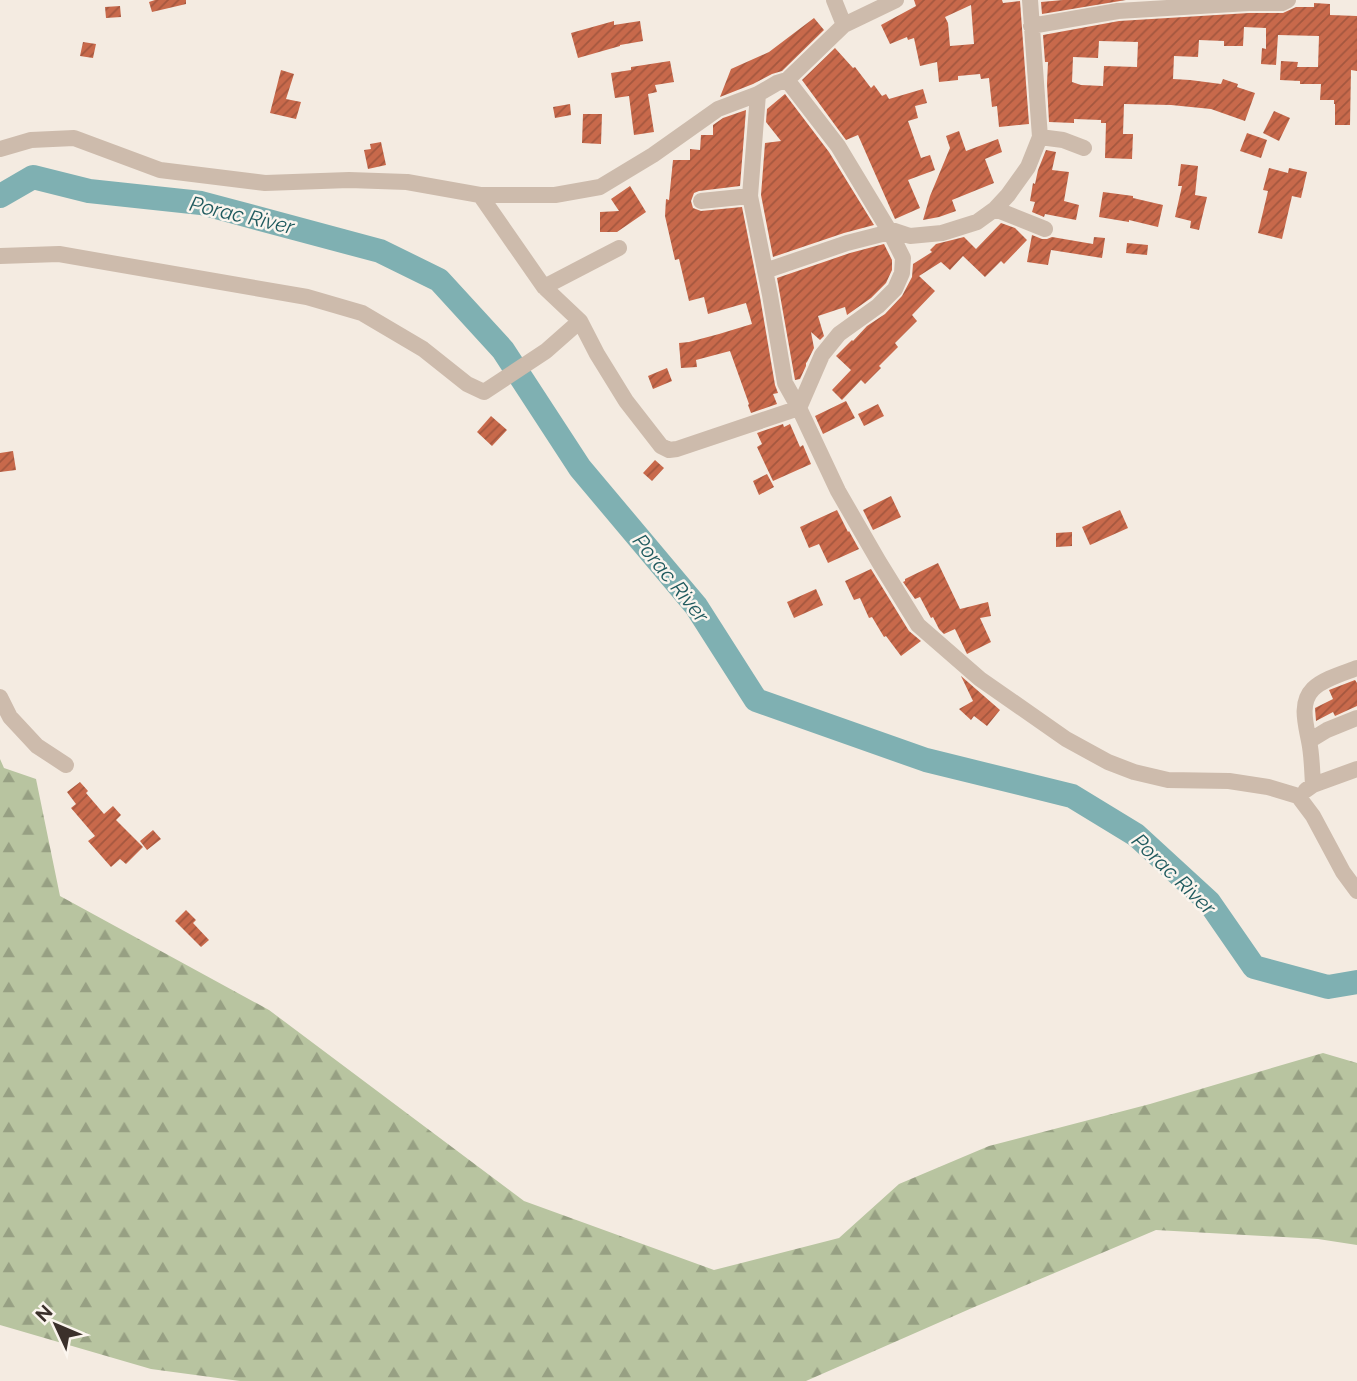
<svg xmlns="http://www.w3.org/2000/svg" width="1357" height="1381" viewBox="0 0 1357 1381" font-family="Raleway,sans-serif">
  <style>
    .forest { fill: url(#forest-firs) }
    .lines { fill: none; stroke-linecap: round; stroke-linejoin: round }
    .river { stroke: #7fb0b2; stroke-width: 24 }
    .building { fill: url(#building-hatch); fill-rule: evenodd }
    .minor { stroke: #cdbbac; stroke-width: 16 }
    .labels { text-anchor: middle; dominant-baseline: central; stroke-width: 5; stroke-linejoin: round; paint-order: stroke }
    .water-label { font-size: 21px; font-style: italic; fill: #1f5a5e; stroke: #fbf5ee }
  </style>
  <defs>
    <pattern id="forest-firs" width="22" height="20" patternUnits="userSpaceOnUse" patternTransform="scale(1.75)"><rect width="22" height="20" fill="#b8c4a0"/><path d="M5 1l3.5 6h-7zM16 11l3.5 6h-7z" fill="#97a083"/></pattern>
    <pattern id="building-hatch" width="6" height="6" patternUnits="userSpaceOnUse" patternTransform="scale(1.75)"><rect width="6" height="6" fill="#c8694b"/><path d="M-1 1l2-2M0 6l6-6M5 7l2-2" fill="none" stroke="#a4573f"/></pattern>
  </defs>
  <rect width="100%" height="100%" fill="#f4ebe1"/>
  <path class="forest" d="M0,759L4,768L36,779L60,896L269,1010L524,1201L714,1270L839,1238L899,1184L989,1146L1150,1104L1323,1053L1357,1063V1245L1318,1239L1156,1230L972,1308L806,1381H240L151,1369L0,1325Z"/>
  <g class="lines">
    <path class="river" d="M0,196L33,177L89,191L201,203L380,251L439,280L503,350L580,468L696,606L756,700L926,760L1072,796L1136,835L1209,902L1254,967L1328,987L1357,982"/>
  </g>
  <path class="building" d="M155,0H186V4L152,12L149,2Z
    M914,0H1002L1003,3L1020,1L1029,124L999,127L997,106L992,107L989,78L981,79L980,74L958,76V80L939,82L937,62L920,66L914,38L908,40L907,37L890,44L881,25L916,6ZM971,5L974,44L950,46L948,23L945,17Z
    M1063,0H1126L1042,14L1041,2Z
    M1314,3L1330,4V15L1357,16V71L1351,70L1350,125H1335V104H1334V100H1320L1321,84H1300V81L1280,80L1281,61L1298,62L1297,67H1318L1319,36L1278,35L1276,65L1261,64L1262,48L1266,49V28L1244,27L1243,46H1224V41L1199,40L1198,57L1174,56L1173,79L1190,80L1221,84L1223,79L1238,84L1237,87L1255,93L1245,121L1211,109L1171,105L1124,104L1123,134H1133L1132,159L1105,158L1106,123H1101V120L1074,119V123L1049,122L1047,84L1048,62H1045L1043,35L1119,21L1249,13H1283L1296,7H1314ZM1099,41L1138,42L1137,67L1104,66L1103,86L1081,85L1072,82L1073,57L1098,58Z
    M120,6L121,17L106,18L105,7Z
    M814,18L824,30L782,71L772,74L753,84L720,97L731,69L769,52Z
    M614,21V25L640,21L643,41L620,45V46L578,58L571,33Z
    M83,42L96,44L93,58L80,56Z
    M835,48L853,68L855,67L871,88L874,85L882,96L886,94L889,99L923,89L927,103L915,106L918,118L908,121L921,158L930,155L935,170L908,180L920,208L895,219L858,135L846,140L802,80Z
    M670,61L674,82L655,85L657,92L648,94L654,132L634,135L629,96L615,98L611,73L631,70V67Z
    M281,70L294,74L286,99L301,102L296,119L270,113Z
    M785,94L829,152L874,225L844,233L773,257L761,195L765,143L781,141L766,122L767,109Z
    M570,104L571,115L555,118L553,107Z
    M746,110L740,186L699,191L694,193L691,201L693,208L701,211L742,207L760,297L775,385L778,393L773,394L777,404L751,413L748,405L749,404L730,351L696,360L697,367L681,368L679,343L689,342L719,334L752,324L746,303L708,314L704,297L689,301L679,259L675,260L665,216L666,199L669,200L673,160H690V149L700,150L701,135H713V125L723,118Z
    M1274,111L1290,118L1279,141L1263,133Z
    M583,114H602L601,144L582,143Z
    M959,131L966,151L998,139L1002,152L985,159L994,183L952,200L956,211L939,217L923,220L930,196L950,148L946,136Z
    M1247,133L1267,140L1261,158L1240,151Z
    M381,142L386,165L368,169L364,150L371,149L370,144Z
    M1046,150L1056,152L1052,170L1069,172L1064,201L1079,205L1076,220L1045,214L1044,217L1032,212L1035,202L1030,201L1033,183L1035,184L1038,170Z
    M1181,164L1198,166L1195,195L1207,197L1199,230L1190,228L1191,221L1175,217L1182,186H1178Z
    M1269,168L1288,173L1289,168L1307,172L1301,198L1292,196L1282,239L1258,233L1268,191L1263,190Z
    M630,186L646,212L617,232H600V212L619,211L611,199Z
    M1103,192L1133,196V198L1163,205L1158,227L1129,220V222L1099,217Z
    M1001,223L1015,228L1027,240L1004,264L1001,261L985,277L963,256L950,270L941,262L919,276L935,291L912,315L917,321L895,343L898,347L879,366L881,368L865,384L861,380L842,400L832,390L851,370L836,356L852,340L853,341L867,326L885,314L902,296L912,277L913,264L932,252L930,250L936,244L964,237L976,249Z
    M1032,235L1042,239H1047L1052,237L1093,244L1094,237L1105,238L1102,258L1051,250L1048,265L1027,262Z
    M1127,243L1148,245L1147,255L1126,253Z
    M884,244L892,260V270L886,283L871,298L847,315L845,307L818,316L824,336L820,340L811,332L814,348L807,362L806,363V366L800,379L795,380L777,278L850,253Z
    M667,368L672,381L653,389L648,376Z
    M846,401L855,418L823,434L815,416Z
    M878,404L884,416L864,426L858,414Z
    M491,416L507,430L492,446L477,432Z
    M783,424L784,427L790,424L800,447L803,445L811,464L773,481L757,447L762,444L757,433Z
    M13,451L16,470L0,472V453Z
    M655,460L664,468L652,481L643,473Z
    M767,474L774,487L759,495L753,481Z
    M891,496L901,517L873,530L863,510Z
    M837,510L848,532L849,531L859,549L828,563L819,544L809,548L800,527Z
    M1120,510L1128,528L1090,545L1082,527Z
    M1072,532V546L1056,547V533Z
    M938,563L960,609L988,602L991,616L980,618L991,642L967,654L955,629L944,634L939,629L933,617L931,618L920,597L915,599L903,582L905,581V579Z
    M871,569L909,631L921,641L901,656L886,636L884,637L872,617L869,618L860,598L854,600L845,581Z
    M816,589L823,605L794,618L787,602Z
    M961,676L1000,710L987,726L974,716L971,720L959,709L973,701Z
    M1355,680L1357,683V706L1335,716L1333,712L1316,721L1315,708L1333,699L1329,690Z
    M80,782L88,791L86,793L104,814L113,806L121,815L116,820L143,847L126,864L120,859L111,867L88,841L95,836L71,808L76,804L67,792Z
    M153,830L161,839L147,850L140,841Z
    M186,910L196,920L193,923L209,940L201,947L175,921Z"/>
  <g class="lines">
    <path class="minor" d="M834,0L844,25
      M896,0L844,25L787,80L777,83L758,94L750,196L770,295L785,383L799,408L838,491L879,562L918,625L980,679L1066,739L1108,762L1134,772L1168,780L1229,781L1268,787L1298,796L1313,816L1343,872L1357,891
      M1030,0L1040,137L1063,140L1084,148
      M1031,26L1118,11L1249,3H1282L1288,0
      M758,94L718,109L653,155L600,187L555,195H480L544,287L580,321L597,354L626,401L661,446L669,450L677,449L799,408L822,355L839,334L878,306L895,289L902,273L903,258L890,232L838,146L787,80
      M0,149L31,140L74,138L160,170L265,183L349,180L407,182L480,195
      M701,201L750,196
      M995,209L1045,229
      M889,229L910,236L942,233L977,222L995,209L1008,195L1028,167L1040,137
      M0,256L59,254L307,297L362,313L423,349L467,384L484,392L546,351L580,321
      M765,271L847,243L890,232
      M544,287L619,248
      M0,697L10,717L37,746L66,765
      M1309,741L1327,730L1357,718
      M1313,785C1312,770 1312,755 1309,741C1306,725 1299,703 1313,689C1323,679 1344,673 1357,668
      M1306,790L1313,785L1357,769"/>
  </g>
  <g class="labels">
    <g class="water-label">
      <text transform="translate(242 215) rotate(13)">Porac River</text>
      <text transform="translate(671 578) rotate(51)">Porac River</text>
      <text transform="translate(1174 874) rotate(44)">Porac River</text>
    </g>
  </g>
  <g transform="translate(56 1325) rotate(314)" stroke="#fbf5ee" stroke-width="5" paint-order="stroke">
  <path d="M0-5L12 26L0 18L-12 26Z" fill="#3b302b"/>
  <text y="-10" font-size="19" font-weight="bold" text-anchor="middle" fill="#3b302b">N</text>
  </g>
</svg>
